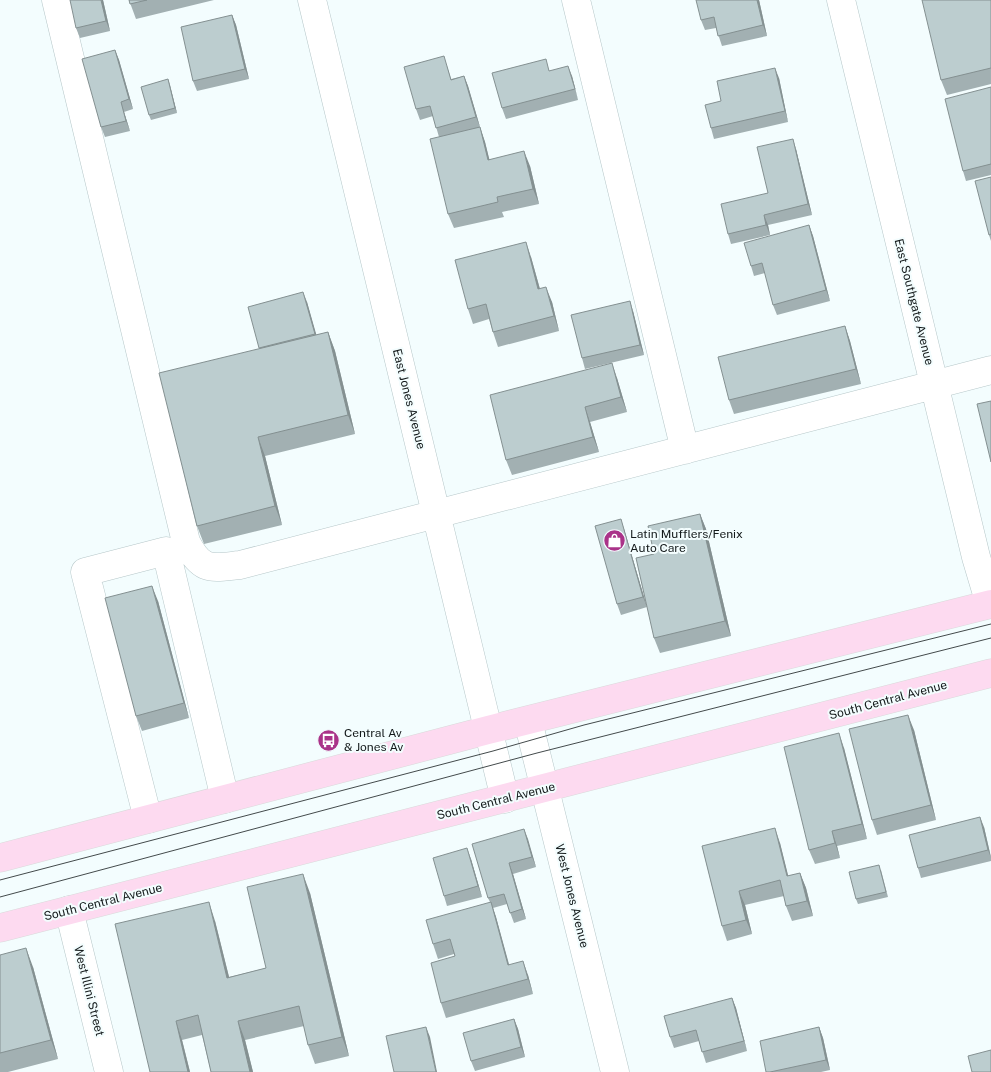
<svg xmlns="http://www.w3.org/2000/svg" width="991" height="1072" viewBox="0 0 991 1072" font-family="'Public Sans',sans-serif">
  <style>
    .lines { fill: none; stroke-linecap: round; stroke-linejoin: round }
    .minor-casing { stroke: #b6c7c9; stroke-width: 29 }
    .major-casing { stroke: #d9dada; stroke-width: 29 }
    .minor { stroke: #fff; stroke-width: 28 }
    .major { stroke: #fddaf0; stroke-width: 28 }
    .tram { stroke: #434a4b; stroke-width: 1 }
    .wall { fill: #a2b0b2 }
    .shaded-wall { fill: #849091 }
    .building { fill: #bccdcf; stroke: #849091 }
    .labels { text-anchor: middle; dominant-baseline: central; stroke-width: 4; stroke-linejoin: round; paint-order: stroke }
    .street-label { font-size: 12px; fill: #13191a; stroke: #f3fdfe }
    .poi-label { font-size: 12px; fill: #13191a; stroke: #f3fdfe; text-anchor: start }
  </style>
  <rect width="100%" height="100%" fill="#f3fdfe"/>
  <g class="lines">
    <defs>
      <path id="minor" d="M56,0L186,542C202,572 210,568 240,565L991,370
        M312,0L505,799
        M576,0L685,450
        M841,0L976,557L990,604
        M528,721L615,1072
        M148,819L85,572L166,551L225,799
        M69,910L109,1072"/>
      <path id="major" d="M0,858L488,730L991,604
        M0,928L991,673"/>
    </defs>
    <use href="#minor" class="minor-casing"/>
    <use href="#major" class="major-casing"/>
    <use href="#minor" class="minor"/>
    <use href="#major" class="major"/>
    <path class="tram" d="M0,880L493,751L584,725L991,624
      M0,897L537,753L991,638"/>
  </g>
  <path class="wall" d="M103,0L110,31L80,38L76,28Z
    M129,0H214L136,19Z
    M759,0L767,36L722,46L716,28L705,30L701,20Z
    M991,0V84L947,95L941,80Z
    M232,15L236,25L249,79L197,91L193,81Z
    M115,50L119,60L133,109L124,112L130,131L105,137L101,127Z
    M447,66L451,79L464,76L468,86L480,127L485,142L489,159L530,166L539,204L502,212L504,217L454,228L448,214L439,137L433,116L420,120L416,109Z
    M550,71L572,76L578,100L506,119L502,108Z
    M779,78L788,122L714,139L711,128L721,101Z
    M168,79L177,113L151,120L149,115Z
    M991,87V175L966,181L963,171Z
    M796,149L812,215L768,225L770,235L731,244L728,234L768,193Z
    M991,177V241L989,235Z
    M809,225L813,236L830,301L777,315L773,305L765,273L754,276L751,266Z
    M531,257L540,289L552,302L559,331L498,347L493,332L489,319L473,324L468,309Z
    M307,302L316,335L328,332L335,351L355,434L265,456L282,525L204,544L197,526L259,349Z
    M633,311L644,355L585,369L582,358Z
    M845,326L850,341L861,384L734,414L729,400Z
    M617,378L627,412L590,422L599,452L512,475L506,460Z
    M700,514L706,529L731,636L660,653L654,638V554Z
    M624,529L647,607L621,615L617,604Z
    M158,601L189,718L142,731L136,716Z
    M914,730L936,820L877,835L872,820Z
    M844,748L867,839L837,846L840,858L815,864L809,850Z
    M984,827L991,857V861L921,878L918,868Z
    M524,829L536,867L513,874L526,919L514,923L507,904L493,908L496,917L509,964L528,975L533,994L446,1018L441,1003L455,956L454,954L438,959L433,944L490,902L488,898Z
    M780,843L788,876L800,873L806,888L813,916L792,921L786,906L784,896L745,905L752,934L727,941L722,926L702,846Z
    M471,859L482,897L447,906L444,896Z
    M881,870L888,897L858,904L856,899Z
    M310,893L349,1056L315,1064L308,1045L304,1026L245,1040L253,1072H211L202,1035L182,1040L190,1072H150L215,921L229,977L266,968Z
    M0,955L33,967L58,1059L8,1072H0Z
    M732,998L736,1008L747,1051L706,1063L699,1041L674,1048L670,1037Z
    M514,1019L518,1029L525,1057L475,1071L471,1061Z
    M819,1027L823,1038L830,1070L821,1072H766Z"/>
  <path class="shaded-wall" d="M101,0H103L110,31L106,21Z
    M757,0H759L767,36L763,25Z
    M232,15L236,25L249,79L245,69Z
    M115,50L119,60L133,109L129,99Z
    M568,66L572,76L578,100L575,89Z
    M775,68L779,78L788,122L785,111Z
    M464,76L468,86L480,127L476,117Z
    M168,79L170,85L177,113L175,108Z
    M121,102L124,112L130,131L126,121Z
    M480,127L485,142L493,174L488,160Z
    M793,139L796,149L812,215L808,204Z
    M524,151L530,166L539,204L533,189Z
    M764,215L768,225L770,235L766,225Z
    M809,225L813,236L830,301L826,290Z
    M526,242L531,257L544,304L538,289Z
    M546,287L552,302L559,331L554,316Z
    M303,292L307,302L319,344L315,334Z
    M630,301L633,311L644,355L640,345Z
    M845,326L850,341L861,384L856,369Z
    M328,332L335,351L355,434L348,415Z
    M612,363L617,378L627,412L621,397Z
    M585,407L590,422L599,452L593,437Z
    M258,437L265,456L282,525L275,506Z
    M700,514L706,529L731,636L725,621Z
    M621,519L624,529L647,607L643,597Z
    M152,586L158,601L189,718L184,703Z
    M908,715L914,730L936,820L931,805Z
    M839,733L844,748L867,839L862,824Z
    M980,817L984,827L991,858L988,850Z
    M775,828L780,843L792,891L787,876Z
    M524,829L528,839L536,867L532,857Z
    M832,831L837,846L840,858L835,843Z
    M467,848L471,859L482,897L478,886Z
    M509,863L513,874L526,919L522,909Z
    M800,873L806,888L813,916L807,901Z
    M303,874L310,893L349,1056L342,1037Z
    M739,891L745,905L752,934L746,920Z
    M209,902L215,921L234,997L227,978Z
    M491,902L496,917L513,980L508,965Z
    M26,948L33,967L58,1059L51,1040Z
    M523,961L528,975L533,994L528,979Z
    M732,998L736,1008L747,1051L744,1041Z
    M514,1019L518,1029L525,1057L521,1047Z
    M176,1021L182,1040L190,1072H188Z
    M238,1021L245,1040L253,1072H250Z
    M426,1027L430,1037L437,1072H436Z
    M819,1027L823,1038L830,1070L826,1060Z"/>
  <path class="building" d="M70,0H101L106,21L76,28Z
    M129,0H147L130,4Z
    M696,0H757L763,25L718,36L714,17L701,20Z
    M922,0H991V68L941,80Z
    M232,15L245,69L193,81L181,27Z
    M115,50L129,99L121,102L126,121L101,127L82,59Z
    M444,56L451,80L464,76L476,117L436,128L430,106L416,109L404,67Z
    M546,59L549,71L568,66L575,89L502,108L492,73Z
    M775,68L785,111L711,128L705,105L721,101L717,81Z
    M168,79L175,108L149,115L141,87Z
    M991,87V164L963,171L945,99Z
    M480,127L488,160L524,151L533,189L497,197L498,202L448,214L430,139Z
    M793,139L808,204L764,215L766,225L728,234L721,204L768,193L757,147Z
    M991,177V234L989,235L975,181Z
    M809,225L826,290L773,305L762,263L751,266L744,243Z
    M526,242L538,289L546,287L554,316L493,332L486,304L468,309L455,260Z
    M303,292L315,334L259,348L248,307Z
    M630,301L640,345L582,358L571,315Z
    M845,326L856,369L729,400L718,357Z
    M328,332L348,415L258,437L275,506L197,526L159,373Z
    M612,363L621,397L585,407L593,437L506,460L490,395Z
    M991,401V462L977,404Z
    M700,514L725,621L654,638L636,558L654,554L648,526Z
    M621,519L643,597L617,604L595,526Z
    M152,586L184,703L136,716L105,598Z
    M908,715L931,805L872,820L849,729Z
    M839,733L862,824L832,831L835,843L809,850L784,747Z
    M980,817L988,850L918,868L909,835Z
    M775,828L787,876L800,873L807,901L786,906L780,880L739,891L746,920L722,926L702,846Z
    M524,829L532,857L509,863L522,909L510,913L504,894L488,898L472,844Z
    M467,848L478,886L444,896L433,858Z
    M879,865L886,892L856,899L849,872Z
    M303,874L342,1037L308,1045L299,1006L238,1021L250,1072H211L198,1015L176,1021L188,1072H150L115,924L209,902L227,978L266,968L247,887Z
    M491,902L508,965L523,961L528,979L441,1003L431,963L455,956L450,939L433,944L426,920Z
    M26,948L51,1040L0,1053V955Z
    M732,998L744,1041L702,1052L696,1030L670,1037L664,1016Z
    M514,1019L521,1047L471,1061L463,1033Z
    M426,1027L436,1072H394L386,1036Z
    M819,1027L826,1060L770,1072H766L760,1041Z
    M991,1050V1072H972L968,1056Z"/>
  <defs>
    <symbol id="shop-disc" viewBox="-11 -11 22 22"><circle r="9.5" fill="#aa3389" stroke="#f3fdfe"/><path d="M-5-2.5h2.3a2.7 3.5 0 0 1 5.4 0H5L5.5 6h-11ZM-1.5-2.5h3a1.5 2.3 0 0 0-3 0Z" fill="#fff"/></symbol>
    <symbol id="bus-disc" viewBox="-11 -11 22 22"><circle r="9.5" fill="#aa3389" stroke="#f3fdfe"/><path d="M-5-6H5V4H4V6H2V4H-2V6H-4V4H-5ZM-3.5-4V0h7V-4ZM-3.5 1.2v1.5H-2V1.2ZM2 1.2v1.5H3.5V1.2Z" fill="#fff"/></symbol>
  </defs>
  <g fill-rule="evenodd">
    <use href="#shop-disc" x="602" y="528" width="25" height="25"/>
    <use href="#bus-disc" x="316" y="728" width="25" height="25"/>
  </g>
  <g class="labels">
    <g class="street-label">
      <text transform="translate(914 302) rotate(76)">East Southgate Avenue</text>
      <text transform="translate(409 399) rotate(76)">East Jones Avenue</text>
      <text transform="translate(888 700) rotate(-15)">South Central Avenue</text>
      <text transform="translate(496 801) rotate(-14)">South Central Avenue</text>
      <text transform="translate(572 896) rotate(76)">West Jones Avenue</text>
      <text transform="translate(103 902) rotate(-14)">South Central Avenue</text>
      <text transform="translate(89 991) rotate(76)">West Illini Street</text>
    </g>
    <g class="poi-label">
      <text x="630" y="534">Latin Mufflers/Fenix<tspan x="630" dy="14">Auto Care</tspan></text>
      <text x="344" y="733">Central Av<tspan x="344" dy="14">&amp; Jones Av</tspan></text>
    </g>
  </g>
</svg>
